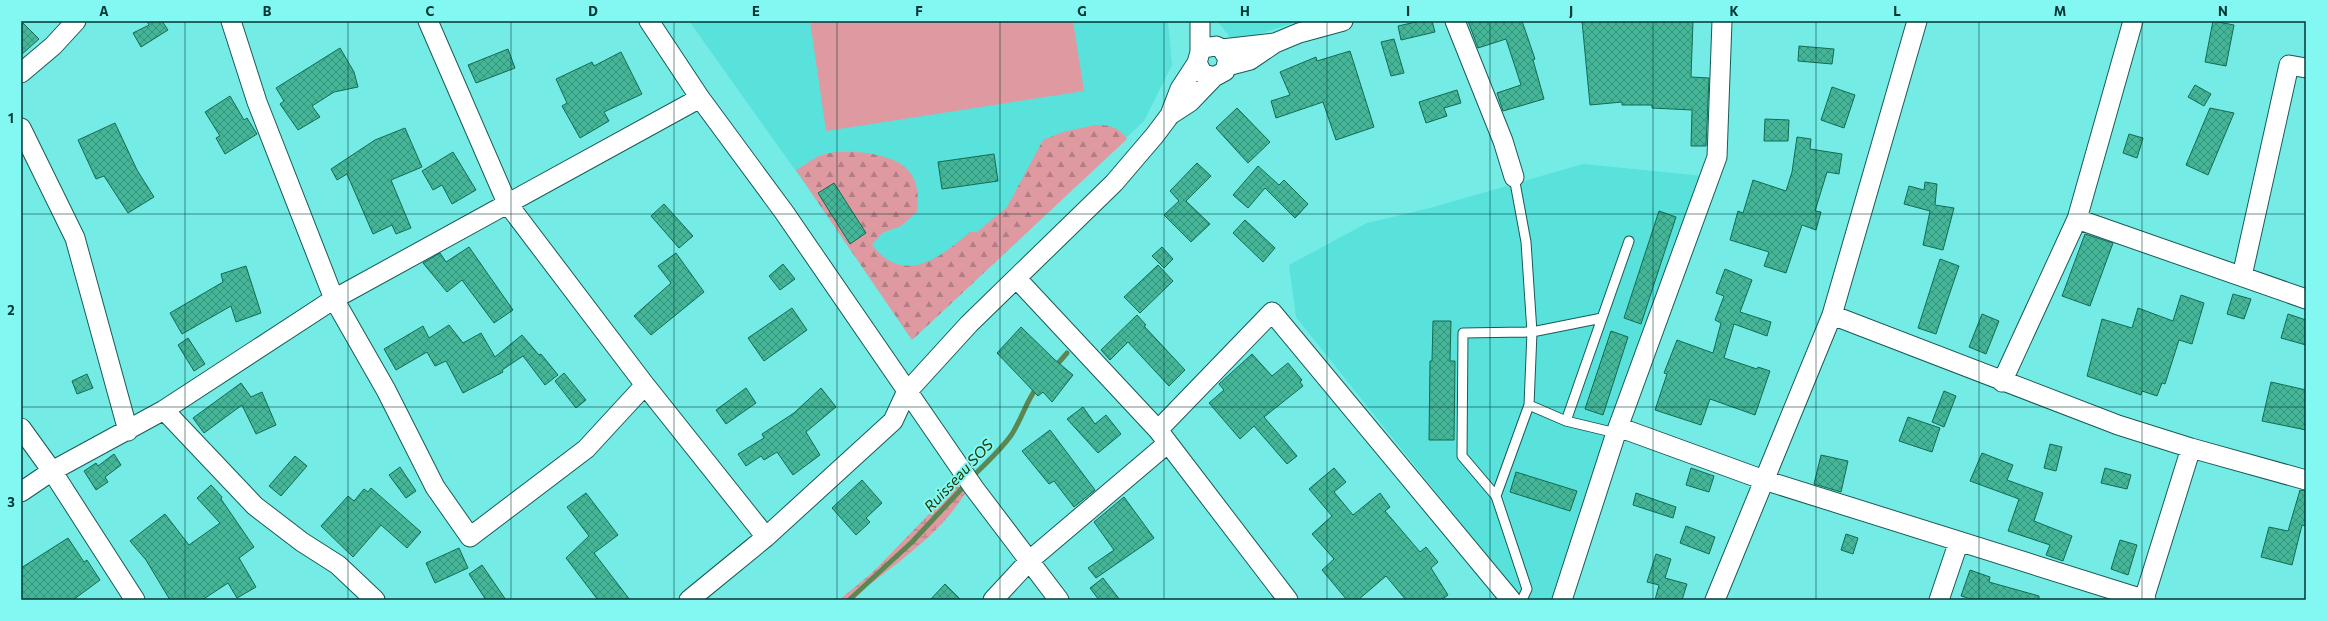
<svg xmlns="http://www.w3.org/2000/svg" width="2327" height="621" viewBox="0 0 2327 621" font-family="Commissioner,sans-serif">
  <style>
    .built { fill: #59e1db }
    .green { fill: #df99a1 }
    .forest { fill: url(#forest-firs) }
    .wetland { fill: url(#wetland-marsh) }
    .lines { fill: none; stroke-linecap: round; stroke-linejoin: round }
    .stream { stroke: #5b8852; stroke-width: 5 }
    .building { fill: url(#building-cross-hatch); stroke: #136b55 }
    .lane-casing { stroke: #185b58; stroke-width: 11 }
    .street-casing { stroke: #185b58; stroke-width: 21 }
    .lane { stroke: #fff; stroke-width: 9 }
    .street { stroke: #fff; stroke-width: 19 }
    .grid { fill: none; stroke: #003735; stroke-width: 1; stroke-opacity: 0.55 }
    .labels { text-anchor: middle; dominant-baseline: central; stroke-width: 4; stroke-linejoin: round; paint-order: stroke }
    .water-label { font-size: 15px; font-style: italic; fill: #203900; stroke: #83f8f3 }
    .neatline { fill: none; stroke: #003735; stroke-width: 1.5 }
    .grid-label { font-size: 13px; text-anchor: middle; font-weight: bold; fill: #003735 }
  </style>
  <defs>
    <pattern id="forest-firs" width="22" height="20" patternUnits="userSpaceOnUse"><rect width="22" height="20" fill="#df99a1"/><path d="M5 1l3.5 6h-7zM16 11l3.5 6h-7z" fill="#b27e84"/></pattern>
    <pattern id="wetland-marsh" width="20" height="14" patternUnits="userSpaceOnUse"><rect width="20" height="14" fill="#df99a1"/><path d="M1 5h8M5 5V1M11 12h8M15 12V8" fill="none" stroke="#b27e84"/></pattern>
    <pattern id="building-cross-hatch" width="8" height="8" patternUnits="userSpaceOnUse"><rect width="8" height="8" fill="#44b697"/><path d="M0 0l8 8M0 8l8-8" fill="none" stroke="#36957c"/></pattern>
  </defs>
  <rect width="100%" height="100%" fill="#75ebe6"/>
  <path class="built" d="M689,21H1168L1172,65L1144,121L912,340L810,191Z
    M1217,21H1300L1234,42Z
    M1583,164L1703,176L1553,600H1522L1296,317L1289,265L1367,223L1430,208Z"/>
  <path class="green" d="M810,21H1073L1084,91L826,131Z"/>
  <path class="forest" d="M1095,125C1110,125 1118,127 1127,139L912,340L796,170C803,166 811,160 819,156C840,147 899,152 911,174C919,186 918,198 917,212L901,226L882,233L872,245C904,286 940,258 970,232H977L1007,207L1043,140L1063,132Z"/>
  <path class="wetland" d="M957,485L966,492C941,533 901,560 864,589L853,600H839L873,572Z"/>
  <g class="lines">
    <path class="stream" d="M1054,368L1067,353
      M971,478C985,464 1001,450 1012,434C1022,418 1026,402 1037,387
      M849,600L912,542L966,484"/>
  </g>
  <path class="building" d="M21,21L39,39L21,55Z
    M147,21H162L168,30L141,47L133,33L149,25Z
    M1420,21H1432L1435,32L1401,40L1398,26Z
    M1468,21H1522L1535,59L1533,60L1544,99L1503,111L1497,93L1521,85L1506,39L1478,48Z
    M1582,21H1693L1691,77L1709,78L1706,146H1691L1692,110L1652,108V105H1622V102L1590,105Z
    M2213,21L2234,25L2226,66L2205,62Z
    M1394,39L1404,73L1391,76L1381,42Z
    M1799,46L1834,49L1832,64L1798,61Z
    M340,48L354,72L358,87L334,92L312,106L320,117L298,130L280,104L284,101L276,88Z
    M508,49L515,68L476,83L468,65Z
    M1350,51L1374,127L1336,140L1323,102L1276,118L1271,101L1290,95L1280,72L1316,57L1317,61Z
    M621,52L642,94L604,112L609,121L580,138L562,106L567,103L556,79L592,62L594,66Z
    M2195,85L2211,94L2204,106L2188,97Z
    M1832,87L1855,95L1844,128L1821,120Z
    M1457,90L1461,103L1444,108L1447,116L1426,123L1419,102Z
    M230,96L244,120L247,118L257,134L225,154L216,138L220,136L205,112Z
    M1237,108L1270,142L1248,163L1216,128Z
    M2210,108L2234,113L2208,175L2186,165Z
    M1765,119L1789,120L1788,141H1764Z
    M115,123L137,170L154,197L128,213L104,176L96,179L78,140Z
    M405,128L422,167L391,180L411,228L396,234L392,225L373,234L347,174L337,180L331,169L375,140Z
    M2129,134L2143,138L2137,158L2123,153Z
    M1797,137L1811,139L1810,149L1842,154L1839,174L1827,172L1815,211L1821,212L1816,230L1802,225L1786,273L1764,266L1769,252L1730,240L1738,211L1743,213L1753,180L1786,191L1792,172Z
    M453,152L476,190L452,204L442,185L433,190L422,171Z
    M994,154L998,181L942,189L938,162Z
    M1197,163L1211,176L1186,201L1210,224L1191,242L1164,215L1179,201L1170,191Z
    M1258,166L1279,185L1284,180L1308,204L1295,218L1265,188L1248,208L1233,195Z
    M1925,182L1937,184L1935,205L1954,208L1943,250L1923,245L1930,211L1904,204L1909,186L1924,190Z
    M834,183L866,233L850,244L818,193Z
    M664,204L693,236L679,248L651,216Z
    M1659,211L1676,217L1641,324L1624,318Z
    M1245,220L1275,248L1263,262L1233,233Z
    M2085,234L2113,243L2090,306L2062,296Z
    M469,247L513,310L494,323L462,280L447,292L423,263L440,253L446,262Z
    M1162,247L1173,259L1164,268L1152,256Z
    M676,253L704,292L651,335L634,316L671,283L658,266Z
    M1940,259L1959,266L1936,334L1918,328Z
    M783,264L795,279L780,290L769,276Z
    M1158,265L1173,281L1140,313L1124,297Z
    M246,266L261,313L236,322L231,306L182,334L170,313L223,282L221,274Z
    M1725,269L1752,280L1740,312L1771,322L1767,336L1734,324L1724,358L1757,369L1758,367L1770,371L1755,415L1710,399L1701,425L1655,410L1667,374L1664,373L1677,340L1713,353L1721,323L1715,320L1724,296L1716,293Z
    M2233,294L2251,299L2244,319L2227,314Z
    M2181,295L2204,303L2192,344L2179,340L2165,384L2162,383L2157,396L2142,391L2141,395L2087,376L2102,319L2132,328L2138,308L2173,321Z
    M792,308L807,330L764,361L748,338Z
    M1982,314L1999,321L1986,354L1969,347Z
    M2288,314L2306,320V345L2281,338Z
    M1137,315L1146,325L1144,326L1185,370L1169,386L1128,342L1110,360L1101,350Z
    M1433,321H1451L1450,361H1455L1454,440H1429L1430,361H1432Z
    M449,325L463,343L481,333L495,357L522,335L539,355L541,354L558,375L545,385L523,356L502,370L503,372L463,393L446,361L435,366L427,352L396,370L384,349L423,326L429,338Z
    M1021,327L1054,359L1073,375L1052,402L1043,392L1038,396L997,353Z
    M1611,331L1628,337L1603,415L1585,409Z
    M188,338L205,364L194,371L178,345Z
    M1252,354L1272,376L1288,363L1302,380L1300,382L1303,386L1264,417L1297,456L1287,464L1254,426L1240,439L1209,403L1224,390L1219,384Z
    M564,373L586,400L576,408L555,381Z
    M87,374L93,388L77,394L72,381Z
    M2271,382L2306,390V430L2262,421Z
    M241,383L251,397L262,392L276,425L256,434L242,405L204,433L193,418Z
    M746,388L756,403L726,424L716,410Z
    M821,388L836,407L806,432L820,455L793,475L777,452L764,460L761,456L746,466L738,454L764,438L762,434L794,413Z
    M1944,391L1956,396L1944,427L1932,422Z
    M1083,407L1095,424L1106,415L1121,434L1098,453L1067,419Z
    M1908,417L1940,428L1932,452L1899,441Z
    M1050,430L1095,490L1074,507L1054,481L1049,484L1022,451Z
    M2050,444L2062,447L2056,471L2044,468Z
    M1982,453L2013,465L2007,480L2043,493L2034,521L2072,536L2063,561L2046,555L2050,545L2008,531L2019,499L1970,481Z
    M114,454L121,465L105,477L108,482L96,490L84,471L96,463L98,466Z
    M1821,455L1848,461L1841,492L1814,484Z
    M295,456L307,466L281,496L269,486Z
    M400,467L416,491L406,498L389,475Z
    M1334,468L1346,482L1334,492L1353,515L1380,493L1390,507L1385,511L1420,552L1426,547L1438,562L1431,568L1448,595L1441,600H1406L1386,576L1358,600H1347L1322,570L1334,559L1312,534L1332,516L1309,489Z
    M1691,468L1714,476L1709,492L1686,485Z
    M2105,468L2131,475L2127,489L2101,483Z
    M1516,472L1577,491L1570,511L1510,492Z
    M862,480L882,503L866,518L870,522L856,535L832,508Z
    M211,485L222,497L221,499L254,547L239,558L256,587L237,598L228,583L202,600H170L146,560L130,541L165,514L189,545L220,523L197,498Z
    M371,488L421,532L407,548L381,525L353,557L321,526L348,496L354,501L364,489L368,492Z
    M2300,490L2306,491V526L2302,525L2292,565L2261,557L2269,527L2288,531Z
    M586,493L618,535L594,553L630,600H598L566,558L589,536L567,507Z
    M1636,493L1676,507L1673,518L1633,505Z
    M1124,497L1154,538L1096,578L1088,568L1114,550L1094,522Z
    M1686,526L1715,537L1709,554L1680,543Z
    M1846,534L1858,538L1853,554L1841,550Z
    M68,538L84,562L87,560L100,580L73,600H21V568Z
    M2120,540L2137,545L2128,575L2111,569Z
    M459,548L468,568L435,583L426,563Z
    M1656,554L1671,559L1665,578L1687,584L1682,600H1655L1659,585L1647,582Z
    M482,565L506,600H486L469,574Z
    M1970,570L1990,577L1989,582L2039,596V600H1974L1961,596Z
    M1103,578L1120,600H1099L1090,588Z
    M945,584L961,600H930Z"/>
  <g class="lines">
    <defs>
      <path id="lane" d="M1529,405L1566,421L1616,433
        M1566,421L1629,241
        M1496,496L1529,405L1532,332L1526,242L1514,177
        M1522,600L1527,589L1496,496L1462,456L1463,333L1532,332L1602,318"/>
      <path id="street" d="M231,21L257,102L334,299L386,390L435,487L470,537L586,449L645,385L507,203L428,21
        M649,21L700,98L784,212L974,488L1059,600
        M1200,21V52
        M1455,21L1503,141L1514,177
        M1222,49L1274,43
        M1227,66L1250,60L1275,43L1299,33L1343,21
        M21,73L53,46L76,21
        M1170,115L1190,102L1214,77
        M21,128L75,238L128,431
        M2077,219L2306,299
        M2242,276L2289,65L2306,68
        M1017,279L1158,430L1288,600
        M1832,315L1917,21
        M2002,382L2077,219L2133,21
        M645,385L766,537
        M164,410L255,506L302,542L338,565L375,600
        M1618,427L1764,480L2146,600
        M21,428L52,471L135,600
        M1158,430L1272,312L1511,600
        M21,492L52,471L164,410L334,299L700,98
        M2144,599L2191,448
        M689,600L766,537L893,421L906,393L969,324L1114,183L1155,135L1170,115L1180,89L1197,63L1200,52L1204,48L1216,46L1222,49L1228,59L1225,71L1214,77L1203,74L1197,63
        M993,600L1030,560L1168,443
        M1562,600L1616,433L1717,157L1722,21
        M1715,600L1832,315L2118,425L2191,448L2306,480
        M1939,600L1959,541"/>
    </defs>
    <use href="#lane" class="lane-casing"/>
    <use href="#street" class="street-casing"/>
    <use href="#lane" class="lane"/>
    <use href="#street" class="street"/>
  </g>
  <path class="grid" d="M185,21V600M348,21V600M511,21V600M674,21V600M837,21V600M1000,21V600M1164,21V600M1327,21V600M1490,21V600M1653,21V600M1816,21V600M1979,21V600M2142,21V600M21,214H2306M21,407H2306"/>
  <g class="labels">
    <g class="water-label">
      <text transform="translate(958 475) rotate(-47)">Ruisseau SOS</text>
    </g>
  </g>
  <rect width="2327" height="621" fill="none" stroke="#83f8f3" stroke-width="44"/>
  <rect x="22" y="22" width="2283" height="577" class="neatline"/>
  <g class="grid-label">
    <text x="104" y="16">A</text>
    <text x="267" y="16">B</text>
    <text x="430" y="16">C</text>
    <text x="593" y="16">D</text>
    <text x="756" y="16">E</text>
    <text x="919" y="16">F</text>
    <text x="1082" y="16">G</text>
    <text x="1245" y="16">H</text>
    <text x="1408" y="16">I</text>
    <text x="1571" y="16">J</text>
    <text x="1734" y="16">K</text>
    <text x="1897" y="16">L</text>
    <text x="2060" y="16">M</text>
    <text x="2223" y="16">N</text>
    <text x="11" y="123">1</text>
    <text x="11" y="315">2</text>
    <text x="11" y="507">3</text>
  </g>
</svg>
